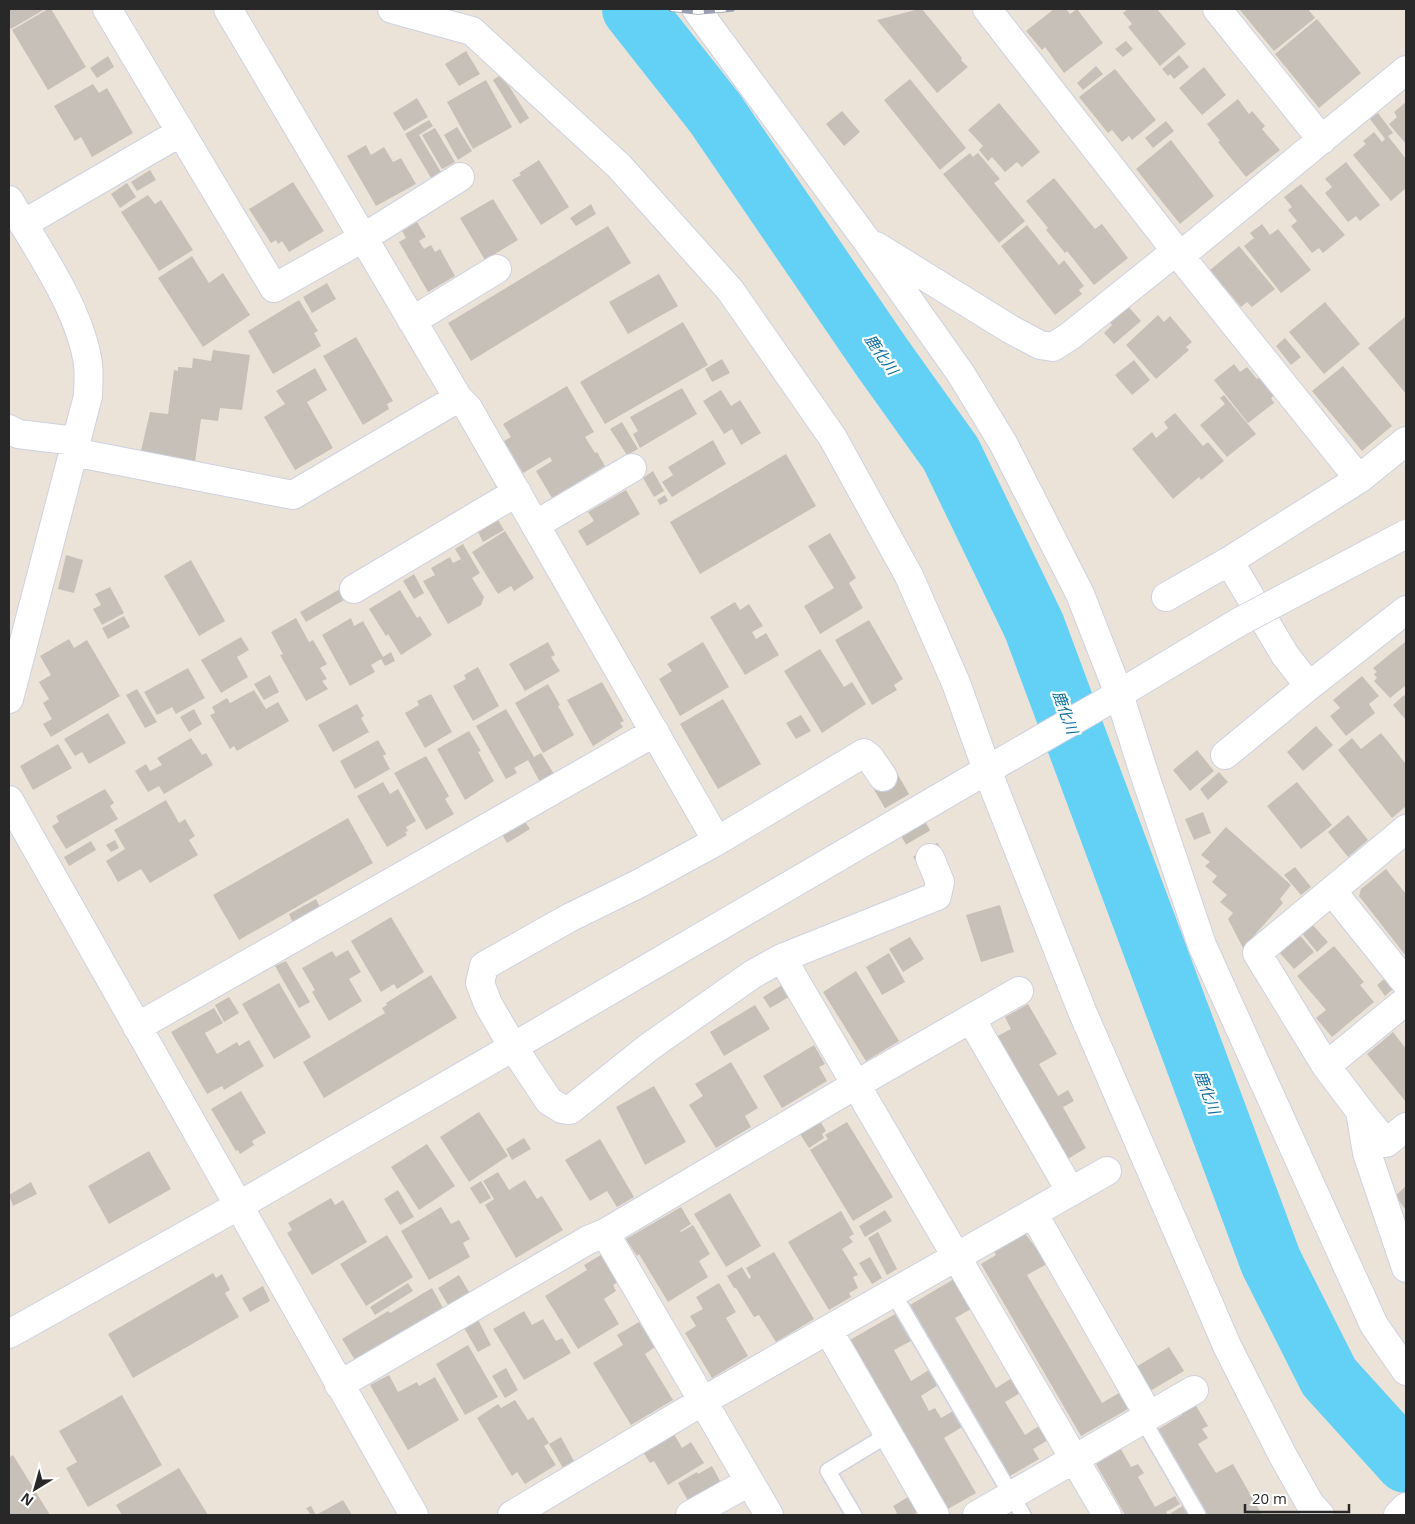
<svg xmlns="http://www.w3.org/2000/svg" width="1415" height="1524" viewBox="0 0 1415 1524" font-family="'Open Sans','Noto Sans JP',sans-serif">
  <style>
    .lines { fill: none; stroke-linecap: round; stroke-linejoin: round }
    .river { stroke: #63d1f6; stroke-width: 62 }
    .building { fill: #c6c0b8 }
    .minor-tunnel { stroke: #c5beb5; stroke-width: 28; stroke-dasharray: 28 14; stroke-linecap: butt }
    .service-casing { stroke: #cdd1e2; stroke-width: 18 }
    .minor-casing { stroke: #cdd1e2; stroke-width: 30 }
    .tertiary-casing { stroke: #cdd1e2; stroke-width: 30 }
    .service { stroke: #fff; stroke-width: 15 }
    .minor { stroke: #fff; stroke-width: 28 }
    .tertiary { stroke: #fff; stroke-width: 28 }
    .rail-casing { stroke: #9b9fb4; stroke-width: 5.5 }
    .rail { stroke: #fff; stroke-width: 4; stroke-dasharray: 11; stroke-linecap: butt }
    .tertiary-bridge-casing { stroke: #cdd1e2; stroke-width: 30; stroke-linecap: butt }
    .tertiary-bridge { stroke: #fff; stroke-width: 28 }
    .labels { text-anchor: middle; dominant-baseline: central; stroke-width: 4.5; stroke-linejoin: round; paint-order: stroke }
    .water-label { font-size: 15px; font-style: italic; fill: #056c9f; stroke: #fff }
  </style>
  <rect width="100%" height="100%" fill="#ece3d8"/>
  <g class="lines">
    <path class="river" d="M633,9L715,113L881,356L951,454L1034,626L1271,1262L1329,1377L1406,1462"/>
  </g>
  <path class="building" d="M9,9H45L11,29L9,25Z
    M48,9H51L86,67L48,90L12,30Z
    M919,9H922L962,58L961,60L968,67L937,93L877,20Z
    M1054,9H1066L1070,14L1077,9L1103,43L1064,73L1045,47L1042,50L1026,31Z
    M1128,9H1157L1186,44L1160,66L1128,27L1132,24L1123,13Z
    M1239,9H1308L1315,18L1274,51Z
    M1317,19L1361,73L1319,108L1275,54Z
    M1126,41L1133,49L1123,57L1115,49Z
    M466,51L480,74L459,86L445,64Z
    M1179,55L1189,67L1174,79L1170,74L1168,76L1162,69Z
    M108,56L114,67L97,78L90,68Z
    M1096,66L1103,74L1083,90L1077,83Z
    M1204,67L1226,95L1202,115L1179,88Z
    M1115,69L1156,120L1132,140L1129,136L1122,142L1112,130L1108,133L1079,97Z
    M499,76L509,86L529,118L520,124L493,80Z
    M910,79L966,148L940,170L884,100Z
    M486,80L512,127L473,149L447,102Z
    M93,84L99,93L107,88L133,133L92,157L81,137L75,141L54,106Z
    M417,98L428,117L404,131L393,113Z
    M1238,99L1249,114L1252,111L1265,126L1262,129L1280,150L1246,177L1218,142L1220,141L1207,124Z
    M1406,102V144L1389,124L1397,117L1394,112Z
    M999,103L1040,152L1022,167L1017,162L1005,172L992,157L988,161L979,150L983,146L968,130Z
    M842,111L860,132L844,146L826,124Z
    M1378,113L1393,133L1388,136L1406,159V188L1391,201L1353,155L1366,144L1363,141L1374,132L1382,142L1385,139L1370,119Z
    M429,120L433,126L419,135L441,172L431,178L405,134Z
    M1166,121L1174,131L1153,148L1145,138Z
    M457,127L472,151L458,160L444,135Z
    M435,128L455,162L442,169L422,135Z
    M1171,140L1214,196L1180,224L1136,169Z
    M366,145L371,155L384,147L393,162L401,158L416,184L376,206L347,156Z
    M970,153L973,157L978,153L1000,179L994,183L1025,221L999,243L943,174Z
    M539,160L569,207L541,225L512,180L521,175L519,173Z
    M1346,162L1380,205L1360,221L1356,216L1348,222L1325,193L1332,187L1325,179Z
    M150,170L156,180L137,191L131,182Z
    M1054,178L1095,229L1102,224L1128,258L1094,285L1067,251L1065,253L1046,230L1048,228L1026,201Z
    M293,182L324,231L289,252L282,241L278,244L276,240L271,243L249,209Z
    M127,183L136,197L120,208L111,194Z
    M1301,184L1345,235L1323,253L1319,248L1312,253L1291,226L1297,221L1288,210L1292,207L1284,197Z
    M148,195L155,204L161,200L193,250L159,271L121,212Z
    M493,199L518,240L485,260L460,218Z
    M591,204L596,214L576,226L570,218Z
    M417,222L426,237L419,241L424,249L431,245L435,252L440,249L455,276L428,292L399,242L406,238L402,231Z
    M1262,224L1270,235L1278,229L1311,270L1281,293L1244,246L1254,238L1250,233Z
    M1027,225L1059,265L1064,260L1084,286L1079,290L1082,294L1055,315L1001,246Z
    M608,226L631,263L471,361L448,323Z
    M1239,246L1275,289L1252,307L1247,302L1241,307L1210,270Z
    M192,256L209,283L223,273L250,315L203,347L158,278Z
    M659,274L678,306L628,334L609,302Z
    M327,283L336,299L312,313L303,297Z
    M299,300L318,331L314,333L321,346L273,374L248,331Z
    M1325,302L1360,344L1324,374L1289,332Z
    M1127,305L1141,321L1114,344L1104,333L1112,325L1109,321Z
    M1158,315L1164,322L1170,316L1192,342L1186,347L1189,350L1156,379L1126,345Z
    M1406,316V394L1368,348Z
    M683,322L708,365L605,424L580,382Z
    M356,337L393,401L387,404L389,409L363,425L323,356Z
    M1285,338L1301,357L1291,365L1276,346Z
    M213,350L250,355L242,410L220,408L218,421L201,419L195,462L161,456L140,455L150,412L168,414L174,370L178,371V367L192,368L193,358L211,361Z
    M722,359L730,373L712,382L705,369Z
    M1134,360L1150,380L1132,395L1115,375Z
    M1234,364L1240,372L1247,367L1257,379L1259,377L1274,395L1271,398L1274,403L1248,423L1214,380Z
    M1343,366L1392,426L1362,451L1312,391Z
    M315,368L327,390L307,402L333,448L295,470L264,417L285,404L276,391Z
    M567,386L594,432L585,437L595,453L597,452L605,466L552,498L536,471L552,461L550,457L523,473L504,441L511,437L503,424Z
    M682,388L697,414L640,448L633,434L638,431L630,417Z
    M721,390L731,406L740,400L761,433L741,445L732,429L724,434L703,401Z
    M1224,395L1256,434L1227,457L1200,425L1225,404L1220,398Z
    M1175,413L1203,446L1208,442L1224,461L1201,480L1199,477L1173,499L1132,449L1152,432L1156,438L1168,428L1164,422Z
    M622,422L638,449L627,455L610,429Z
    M713,440L726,464L672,497L662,482L673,475L668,467Z
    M786,454L816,506L700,574L670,522Z
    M653,471L664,491L654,497L643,478Z
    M626,490L640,514L587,546L578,531L594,521L588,512Z
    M665,495L668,501L660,505L657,500Z
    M498,520L504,530L483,542L478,532Z
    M505,531L534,578L514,591L511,586L498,594L472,552Z
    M830,533L856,578L849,583L863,608L820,634L804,606L834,588L808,546Z
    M463,544L480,573L472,578L484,597L481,605L448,624L423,581L435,575L431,568L450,557L453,563L461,559L455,549Z
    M66,555L83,560L74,593L58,589Z
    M191,560L225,621L199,636L164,576Z
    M414,574L424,593L414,599L403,581Z
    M110,587L124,613L102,625L93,609L101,605L95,594Z
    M340,589L346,599L306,622L300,612Z
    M400,590L417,618L420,616L432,635L401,655L388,634L386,636L369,609Z
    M735,602L740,610L749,604L763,626L752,632L756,639L766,633L779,655L745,675L710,617Z
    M124,616L130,627L108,639L102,628Z
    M296,618L309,642L313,640L327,664L320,668L327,679L322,681L328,689L306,701L280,655L283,654L271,632Z
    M351,618L354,626L363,621L383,657L391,652L395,661L385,666L381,659L371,665L375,672L350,686L322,635Z
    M869,620L903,679L894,685L897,690L872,705L835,640Z
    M241,637L249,650L237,657L248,677L221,693L201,660Z
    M69,639L74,648L87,640L120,696L51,737L43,724L52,719L43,703L49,699L39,682L51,675L40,656Z
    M548,642L555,655L551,657L560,671L525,691L509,664Z
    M703,642L729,687L680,716L659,679L672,671L667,664Z
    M1405,642L1406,685L1390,698L1374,681L1377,678L1374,674L1377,672L1373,668Z
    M820,649L844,687L852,682L866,704L822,733L784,671Z
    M478,667L499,706L473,721L453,686L466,679L464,675Z
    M188,668L205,698L176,714L172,707L157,715L144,692Z
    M270,675L279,692L264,700L254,684Z
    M1362,676L1379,696L1369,704L1375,713L1346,736L1330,716L1340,708L1333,700Z
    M602,682L624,721L620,723L623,727L593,746L567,700Z
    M548,684L560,705L558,706L574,735L543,753L515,703Z
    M137,689L157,722L145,728L126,695Z
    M254,690L266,709L278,702L289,721L237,751L234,746L230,749L210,715L215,713L212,707L227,698L230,703Z
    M431,694L452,732L425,748L405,713L419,705L417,701Z
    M1404,695L1406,698V720L1393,705Z
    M723,699L761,764L718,789L680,724Z
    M357,704L364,716L361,718L369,732L333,752L318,725Z
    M194,709L202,724L189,732L180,717Z
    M506,709L534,757L541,753L554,774L540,782L528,760L514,768L517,773L506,779L476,726Z
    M108,713L126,743L89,764L82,752L75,756L64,739Z
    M801,715L811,731L796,739L786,723Z
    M1316,726L1333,745L1303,771L1287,752Z
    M469,731L481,751L478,752L494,781L465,800L437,749Z
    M1381,733L1406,764V806L1392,818L1338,750L1352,738L1361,749Z
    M191,738L202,755L206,753L213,765L164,794L159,786L148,792L135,771L146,764L150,771L162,765L157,758Z
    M378,740L386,754L383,756L390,769L355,789L340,761Z
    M58,744L72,768L33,790L20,766Z
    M1197,750L1214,771L1190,791L1173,770Z
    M426,756L449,796L445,799L454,814L426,830L394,773Z
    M1219,772L1228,782L1208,800L1200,789Z
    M383,782L390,794L398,789L416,821L406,827L408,831L405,832L407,835L387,847L357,796Z
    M1297,782L1332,825L1301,849L1267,806Z
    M105,789L114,803L110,806L118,819L66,849L52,826L59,822L56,816Z
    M166,800L179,823L185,819L195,836L189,840L198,855L150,883L141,869L118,882L106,861L125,849L114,830Z
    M1203,812L1211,833L1194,840L1185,819Z
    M1348,815L1368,840L1348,857L1328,832Z
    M348,818L373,863L239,940L213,895Z
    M524,820L530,829L507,843L502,834Z
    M1226,827L1291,885L1280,899L1283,903L1243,948L1228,919L1233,913L1220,902L1227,895L1212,882L1217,876L1205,866L1210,862L1201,855Z
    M115,840L119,848L111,852L106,845Z
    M91,841L96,850L69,866L64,857Z
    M1295,867L1311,887L1301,895L1284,875Z
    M1386,869L1406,894V956L1359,896L1361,889Z
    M316,899L320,907L293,923L289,914Z
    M1000,905L1014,952L981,962L966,915Z
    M391,917L424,972L397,989L394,984L381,992L351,941Z
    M1311,923L1328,942L1317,952L1300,931Z
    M1298,933L1314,952L1294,969L1278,951Z
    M910,937L924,959L903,972L889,949Z
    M1334,946L1364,982L1360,985L1374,1002L1332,1037L1316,1018L1326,1010L1297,976Z
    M348,950L361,972L349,979L362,1001L329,1021L312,992L315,990L302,968L332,951L336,957Z
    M889,953L905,982L882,995L866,967Z
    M286,961L310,1002L299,1008L275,966Z
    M856,971L899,1041L866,1061L823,992Z
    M431,975L457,1018L324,1098L303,1062L385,1013L382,1008L387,1005L386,1003Z
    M1384,979L1393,989L1385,996L1377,985Z
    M279,983L311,1037L274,1059L242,1004Z
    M782,985L789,997L770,1008L763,997Z
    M229,997L239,1013L224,1022L215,1005Z
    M1028,1004L1057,1054L1039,1064L1058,1096L1068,1090L1074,1101L1063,1107L1086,1148L1066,1160L994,1038L1011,1029L1005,1017Z
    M755,1005L770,1029L724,1056L710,1032Z
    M214,1008L223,1023L205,1033L217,1054L237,1042L239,1046L249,1040L264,1066L224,1090L222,1086L207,1094L171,1032Z
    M1393,1032L1406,1049V1102L1367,1054Z
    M814,1045L825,1064L819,1067L827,1081L782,1108L763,1076Z
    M731,1062L758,1108L745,1116L751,1127L716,1148L689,1105L703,1096L695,1084Z
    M654,1086L686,1142L645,1165L616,1107Z
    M241,1091L266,1133L252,1141L254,1145L240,1154L238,1150L236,1151L211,1109Z
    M479,1112L508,1156L469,1182L440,1137Z
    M820,1121L826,1131L822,1134L824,1138L809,1148L800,1134Z
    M847,1122L893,1197L853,1221L810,1150L828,1139L825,1135Z
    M524,1138L531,1149L512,1160L506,1149Z
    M600,1139L634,1197L617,1207L607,1191L590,1201L565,1160Z
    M427,1144L455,1186L419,1210L391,1167Z
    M149,1151L171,1189L109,1224L88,1186Z
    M498,1172L509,1190L525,1180L537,1199L542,1196L563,1230L516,1258L485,1205L494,1199L483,1181Z
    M481,1181L491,1198L480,1204L470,1188Z
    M31,1182L37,1194L13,1206L9,1195Z
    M1406,1186V1210L1395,1196Z
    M398,1190L414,1217L400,1225L384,1199Z
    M730,1193L761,1246L726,1267L694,1214Z
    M331,1198L335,1205L343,1200L367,1242L312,1275L287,1233L292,1230L288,1223Z
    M441,1207L451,1224L459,1220L470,1239L463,1243L470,1257L429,1280L401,1231Z
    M681,1207L691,1224L680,1231L681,1232L693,1225L710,1254L699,1261L708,1277L668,1302L639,1254L637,1256L626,1239Z
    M885,1210L892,1221L865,1237L859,1226Z
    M841,1211L854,1234L849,1237L853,1242L842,1249L858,1275L853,1277L858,1288L849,1293L851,1297L829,1310L788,1242Z
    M878,1232L897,1269L887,1275L868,1238Z
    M1024,1232L1036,1248L1037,1247L1047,1264L1027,1275L1102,1403L1119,1393L1128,1409L1081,1436L981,1264L996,1255L993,1250Z
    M387,1235L413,1277L366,1306L340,1264Z
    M774,1252L814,1319L776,1342L759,1315L754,1317L736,1288H734L727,1276L742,1267L749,1279L751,1277L746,1268Z
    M601,1255L618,1282L613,1285L616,1291L604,1299L619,1324L578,1349L545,1296L587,1270L584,1265Z
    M870,1257L882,1278L872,1284L859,1263Z
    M213,1273L216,1278L222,1274L230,1290L225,1293L239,1317L133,1378L108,1334Z
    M459,1275L469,1292L448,1305L438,1288Z
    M954,1279L971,1309L955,1318L990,1378L996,1388L1012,1378L1020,1393L1005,1402L1025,1435L1039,1426L1048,1440L1033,1449L1039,1459L1010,1476L910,1305Z
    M408,1283L413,1291L375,1315L370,1307Z
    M719,1283L736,1312L726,1318L748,1356L712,1378L685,1333L696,1326L690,1316L703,1309L696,1297Z
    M263,1286L270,1301L250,1312L242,1298Z
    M432,1288L443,1308L355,1360L342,1339L388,1311L390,1313Z
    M524,1311L532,1325L543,1319L556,1341L562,1338L571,1353L524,1380L493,1329Z
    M895,1314L911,1341L894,1350L911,1381L929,1370L938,1385L921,1396L929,1411L935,1408L941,1418L953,1411L962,1427L944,1438L976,1493L948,1509L850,1340Z
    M478,1320L491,1345L478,1352L464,1328Z
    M639,1322L655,1347L645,1354L673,1400L631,1425L593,1363L623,1345L617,1335Z
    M468,1345L498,1397L465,1415L436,1364Z
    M1169,1347L1184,1371L1150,1391L1136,1367Z
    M506,1368L518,1390L505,1398L492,1376Z
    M389,1375L398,1392L417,1382L419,1386L435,1377L459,1420L408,1450L370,1385Z
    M122,1395L162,1465L88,1507L66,1468L77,1462L59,1431Z
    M515,1400L528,1420L533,1417L549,1443L544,1446L556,1465L525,1484L517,1472L512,1476L477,1418L498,1404L501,1408Z
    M1195,1404L1208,1426L1202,1429L1208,1438L1198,1444L1216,1473L1233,1464L1262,1515H1207L1157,1430L1182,1415L1180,1412Z
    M674,1434L682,1448L691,1442L704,1463L668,1485L654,1461L650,1463L643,1452Z
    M561,1437L574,1461L563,1468L549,1444Z
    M1121,1449L1131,1467L1138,1464L1144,1473L1138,1477L1155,1507L1175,1496L1180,1504L1166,1512L1168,1515L1184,1505L1190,1515H1125L1096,1464Z
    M13,1455L50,1515H9V1458Z
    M712,1466L720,1481L688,1501L678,1483L697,1472L698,1474Z
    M179,1468L208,1515H122L116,1505Z
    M908,1497L918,1512L912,1515H894L897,1513L893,1506Z
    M343,1500L352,1515H311L306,1508L311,1506L316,1515Z"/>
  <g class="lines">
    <path class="minor-tunnel" d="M883,777L930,858"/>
    <defs>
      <path id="service" d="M893,1293L1023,1515
        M1143,1420L1198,1515
        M854,1515L828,1471L889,1434"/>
      <path id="minor" d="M107,9L274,288L363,238L460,177
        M228,9L458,398L468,408L717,841
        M392,9L472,31L619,166L730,290L833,438L909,576L956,683L987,770L1082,1011L1228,1348L1282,1454L1310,1504L1320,1515
        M696,9L867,241L961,374L1003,443L1080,594L1119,694L1144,773L1202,945L1374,1325L1406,1371
        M987,9L1180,256
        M1217,9L1322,140
        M9,200C36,247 77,304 87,358C90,370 88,384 88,396L9,699
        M23,224L181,132
        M876,246L1010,329L1040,345L1053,347L1070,336L1176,251
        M412,321L497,269
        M9,429L18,434L76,441
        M1406,441L1359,479L1229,561L1285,655L1309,686L1406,610
        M73,452L293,495L458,398
        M1359,479L1180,256L1406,70
        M535,525L632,468
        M354,589L517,492
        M1166,597L1229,561
        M1225,755L1309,686
        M883,777L870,758L864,753L717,841L640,883L569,918L484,966L480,983L488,1004L513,1047L549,1101L562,1109L570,1110L649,1047L753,974L782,958L937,896L940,882L930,858
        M9,800L414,1515
        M1406,829L1257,953L1326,1066L1360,1111L1367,1153L1406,1268
        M1332,891L1406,983
        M782,958L1107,1515
        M971,1019L1071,1192
        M137,1027L655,732
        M1326,1066L1402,1004
        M1360,1111L1386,1143L1406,1127
        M1033,1213L1149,1416
        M605,1233L769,1515
        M828,1330L935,1515
        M339,1385L588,1240L605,1233L857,1084L1019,991
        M512,1515L703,1401L1107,1171
        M690,1515L749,1482
        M977,1515L1194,1390
        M1398,1515L1406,1507"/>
      <path id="tertiary" d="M9,1334L238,1206L513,1047L987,770L1109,700L1239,622"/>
    </defs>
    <use href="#service" class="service-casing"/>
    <use href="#minor" class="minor-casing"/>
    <use href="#tertiary" class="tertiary-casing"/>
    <use href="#service" class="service"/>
    <use href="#minor" class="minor"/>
    <use href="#tertiary" class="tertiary"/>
    <defs>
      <path id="rail" d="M671,9L698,12L732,9"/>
    </defs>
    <use href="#rail" class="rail-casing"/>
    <use href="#rail" class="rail"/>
    <defs>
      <path id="tertiary-bridge" d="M1239,622L1406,534"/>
    </defs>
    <use href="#tertiary-bridge" class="tertiary-bridge-casing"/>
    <use href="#tertiary-bridge" class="tertiary-bridge"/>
  </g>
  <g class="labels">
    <g class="water-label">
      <text transform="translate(882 354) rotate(55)">鹿化川</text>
      <text transform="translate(1066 712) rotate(70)">鹿化川</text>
      <text transform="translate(1208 1092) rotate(70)">鹿化川</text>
    </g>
  </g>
  <rect width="1415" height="1524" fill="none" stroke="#282828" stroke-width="20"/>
  <g transform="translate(35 1489) rotate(217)" stroke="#ffffff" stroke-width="4" paint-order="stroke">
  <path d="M0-4L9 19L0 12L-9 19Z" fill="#282828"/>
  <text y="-8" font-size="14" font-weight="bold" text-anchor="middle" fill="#282828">N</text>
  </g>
  <path d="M1245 1504v8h104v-8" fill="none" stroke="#282828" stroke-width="2.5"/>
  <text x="1252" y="1504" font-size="15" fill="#282828" stroke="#ffffff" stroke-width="4" paint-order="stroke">20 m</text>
</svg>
